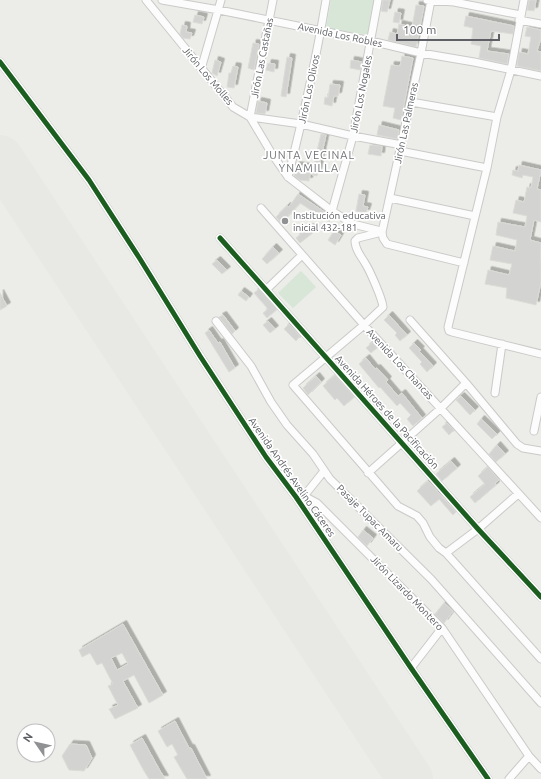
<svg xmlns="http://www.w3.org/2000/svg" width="541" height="779" viewBox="0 0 541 779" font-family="Ubuntu,sans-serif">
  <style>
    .green { fill: #d7e6d7 }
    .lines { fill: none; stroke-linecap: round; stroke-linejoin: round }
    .runway { stroke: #e8e8e5; stroke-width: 46 }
    .building { fill: #d3d3d1; stroke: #dcdbd7; fill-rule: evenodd; filter: url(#shadow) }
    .street-casing { stroke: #cacac9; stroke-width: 9 }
    .street { stroke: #fcfcfc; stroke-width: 7 }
    .cycleway-casing { stroke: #fff; stroke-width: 8 }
    .cycleway { stroke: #1b5e20; stroke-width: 5 }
    .poi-dot { fill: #909193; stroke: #fff; stroke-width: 1.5 }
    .labels { text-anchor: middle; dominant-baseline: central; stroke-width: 3.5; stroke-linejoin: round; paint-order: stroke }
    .street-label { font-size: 10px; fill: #5e6065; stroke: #fff }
    .poi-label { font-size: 10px; fill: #5e6065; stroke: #fff; text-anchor: start }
    .neighbourhood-label { font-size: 11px; letter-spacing: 1px; fill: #6f7276; stroke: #fff }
  </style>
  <defs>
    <filter id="shadow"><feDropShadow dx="3.5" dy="-3.5" stdDeviation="0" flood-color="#0004"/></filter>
  </defs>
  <rect width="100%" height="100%" fill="#ecece8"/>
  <path class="green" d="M331,0H374L368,35L326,28Z
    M301,271L316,287L293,308L278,293Z"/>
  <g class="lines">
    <path class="runway" d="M0,158L410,779"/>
  </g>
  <path class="building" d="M383,0H390L387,12L381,11Z
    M529,0H536L534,11L527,10Z
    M416,5L424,6L416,47L388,40L390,32L397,34L399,24L412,27Z
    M395,12L401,13L399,23L393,22Z
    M195,15L204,17L202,24L193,22Z
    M466,16L514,26L513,34L491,31L487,51L509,54L507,64L479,58L481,46L471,44L473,28L464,26Z
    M182,25L187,26L186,32L192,33L190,39L183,38L180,34Z
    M527,27L541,30V38L537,51L541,52V71L517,66L519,52L528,54L531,37L525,36Z
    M253,43L259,44L254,70L248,68Z
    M402,56L413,58L401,120L393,118L395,108L383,106L391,65L400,66Z
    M287,57L292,58L286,97L281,96Z
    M215,60L221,62L217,76L212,73Z
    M351,60L362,62L360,70L350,68Z
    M268,63L275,64L274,72L266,70Z
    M233,66L238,67L234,88L227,87L229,73H231Z
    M330,84L340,85L338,96H334L332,106L324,104L325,97L328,98Z
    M258,101L267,103L265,114L256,113Z
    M379,125L399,130L397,139L377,135Z
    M321,134L326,135L317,176L310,174L309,181L300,180L294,176L296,165L313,168Z
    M370,145L382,146L381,156L368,154Z
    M519,165L541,170V175H540L537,189L541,190V222L534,220L530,240L541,243L540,267L541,268V282L536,305L506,298L507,288L485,284L488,270L509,275L512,264L490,260L493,246L515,251L517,240L496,235L498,222L525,227L527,216L513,213L516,200L524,202L527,187L531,188L533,177L523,175L522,178L512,175L513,170L518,171Z
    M298,194L332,217L329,222L300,203L281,223L276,217L287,206L289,207Z
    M359,194L365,195L363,206L368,207L366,213L356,211Z
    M310,227L314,232L300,243L296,238Z
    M334,231L341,235L335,245L328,240Z
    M273,247L279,253L267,264L262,259Z
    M217,260L227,270L222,274L212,264Z
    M259,289L277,309L267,318L263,313L268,309L254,293Z
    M241,291L249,297L246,301L238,295Z
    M0,293L7,306L0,310Z
    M223,315L235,331L232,334L219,317Z
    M389,315L407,335L400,341L395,335L397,333L384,320Z
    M268,321L275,329L270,333L263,325Z
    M289,324L300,336L296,341L284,329Z
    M209,330L218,343L220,342L235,368L229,372L205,333Z
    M373,342L378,347L371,353L366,348Z
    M414,343L421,350L419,351L433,366L427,372L420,364L422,362L409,348Z
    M366,358L375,369L377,368L388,380L386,382L398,396L402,393L422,418L413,426L407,419L411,415L400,403L397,406L380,387L379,388L359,364Z
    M335,375L354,397L344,406L337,398L335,400L323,386Z
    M316,376L321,382L308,395L303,388Z
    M461,396L475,410L470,415L456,400Z
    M481,419L497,434L492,439L477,424Z
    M447,423L454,430L449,435L442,427Z
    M497,445L505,454L496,462L489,454Z
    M451,461L457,468L442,481L436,474Z
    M488,467L499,480L495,483L496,485L475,503L470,497L485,484L478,476Z
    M428,481L456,512L453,515L439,499L431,506L417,491Z
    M363,530L373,538L367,546L358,537Z
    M444,603L453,611L444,623L435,614Z
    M123,624L163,695L149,703L134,675L123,681L138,708L115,719L109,709L118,705L108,686L113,684L102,663L97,665L90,653L82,657L79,650ZM122,653L128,664L117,670L111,658Z
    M175,721L189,748H191L207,779H187L174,757L178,755L172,744L167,747L158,731Z
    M142,738L159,769L165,779H149L144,771L130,745Z
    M70,744L86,745L92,758L84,771L69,770L62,756Z"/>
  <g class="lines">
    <defs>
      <path id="street" d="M146,0L233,107L250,117L272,154L288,177L332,211L353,224L381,231
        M162,0L219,10L371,41L421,53L474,62L541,76
        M273,0L250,117L301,124L353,136L402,145
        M427,0L454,2L521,15
        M431,0L421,53L382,232L383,238L387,244L464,263
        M524,0L511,70L497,117L487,168L448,327L449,331L452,332L541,354
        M519,20L541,24
        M0,62L89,180L140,259L200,356L266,457L296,497L411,668L488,779
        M201,69L221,0
        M411,102L497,117
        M400,151L487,168
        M288,177C303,118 316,60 326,0
        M390,198L475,216
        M261,208L364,325L541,518
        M332,211L353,136L378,0
        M382,232L358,238L355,241C355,250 361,256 365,263C370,271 382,298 383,307L364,325L293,385L398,506L417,516L423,523L430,537L439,548L446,553
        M220,238L478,529L541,597
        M267,289L302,255
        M410,320L466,383L517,444L523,448L541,451
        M216,321L251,366L271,402L287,425L313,454L330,479L431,579L541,703
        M495,393L502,344
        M534,431L541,397
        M368,473L441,408L466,383
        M518,494L478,529L446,553L541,659
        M304,496L324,471
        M296,497L304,496L317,503L442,628L529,756L541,769
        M411,668L442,628
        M509,779L529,756"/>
    </defs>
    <use href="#street" class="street-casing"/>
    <use href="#street" class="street"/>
    <defs>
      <path id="cycleway" d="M0,62L89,180L140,259L200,356L266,457L296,497L411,668L488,779
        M220,238L478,529L541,597"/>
    </defs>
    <use href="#cycleway" class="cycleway-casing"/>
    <use href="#cycleway" class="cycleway"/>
  </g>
  <circle class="poi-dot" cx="285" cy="221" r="4"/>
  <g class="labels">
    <g class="street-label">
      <text transform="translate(340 35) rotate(12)">Avenida Los Robles</text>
      <text transform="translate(262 58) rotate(-79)">Jirón Las Castañas</text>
      <text transform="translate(208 76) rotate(50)">Jirón Los Molles</text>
      <text transform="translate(309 89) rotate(-78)">Jirón Los Olivos</text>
      <text transform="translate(361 94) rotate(-79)">Jirón Los Nogales</text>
      <text transform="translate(406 123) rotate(-78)">Jirón Las Palmeras</text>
      <text transform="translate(400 364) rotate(47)">Avenida Los Chancas</text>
      <text transform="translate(387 412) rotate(48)">Avenida Héroes de la Pacificación</text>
      <text transform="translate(292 477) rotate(55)">Avenida Andrés Avelino Cáceres</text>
      <text transform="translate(370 518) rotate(45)">Pasaje Tupac Amaru</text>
      <text transform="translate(407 593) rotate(46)">Jirón Lizardo Montero</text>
    </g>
    <g class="poi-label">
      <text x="293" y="215">Institución educativa<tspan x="293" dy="12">inicial 432-181</tspan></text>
    </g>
    <g class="neighbourhood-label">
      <text x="309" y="155">JUNTA VECINAL<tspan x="309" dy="13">YNAMILLA</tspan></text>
    </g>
  </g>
  <g transform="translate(36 743) rotate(304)"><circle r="19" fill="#ffffff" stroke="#bfbfc1"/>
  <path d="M0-3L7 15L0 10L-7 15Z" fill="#909193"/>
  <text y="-6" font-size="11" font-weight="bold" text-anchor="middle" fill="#5e6065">N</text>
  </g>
  <path d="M397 34v6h102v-6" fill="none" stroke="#5e6065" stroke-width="2"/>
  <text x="403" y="34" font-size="12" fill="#5e6065" stroke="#ffffff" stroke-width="3" paint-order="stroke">100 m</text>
</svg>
